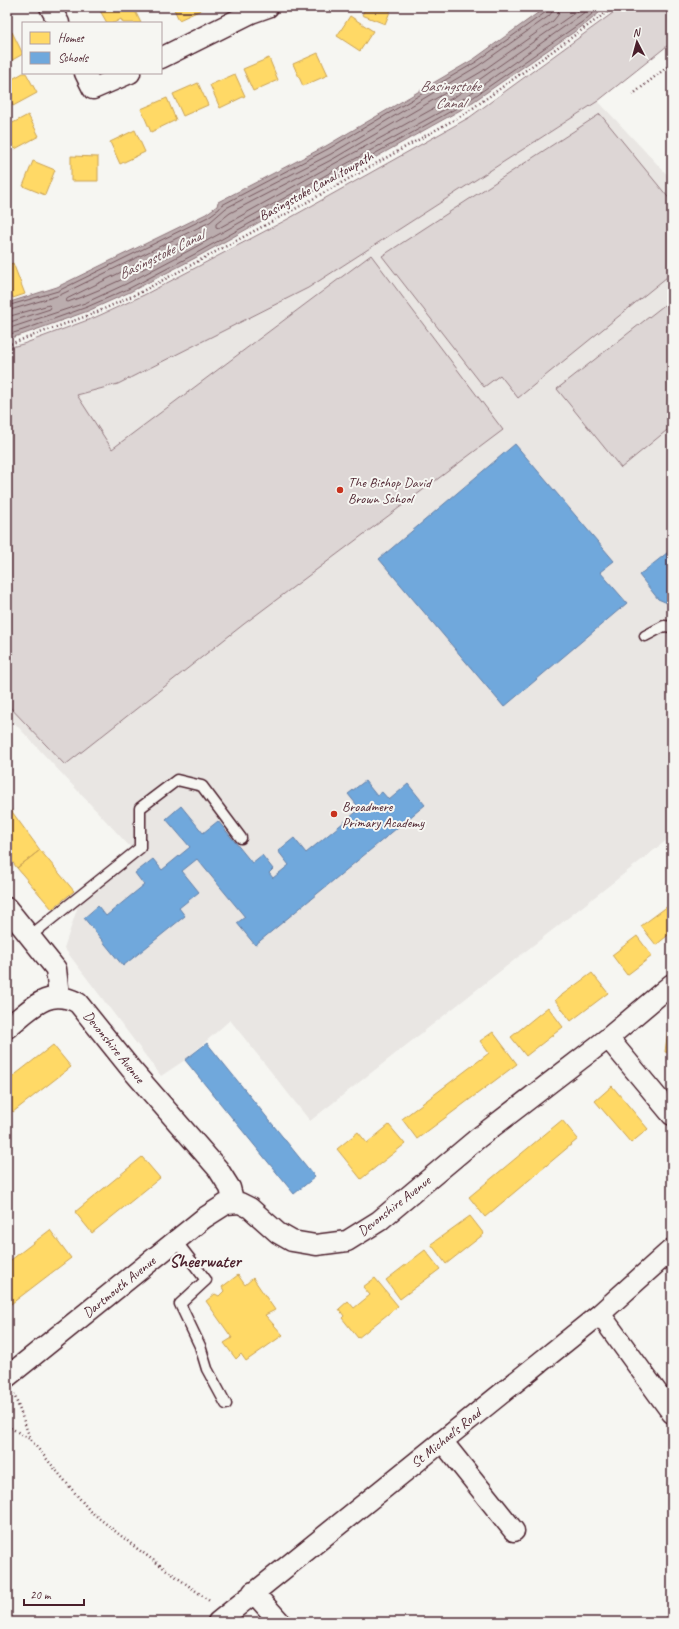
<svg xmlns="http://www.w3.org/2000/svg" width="679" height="1629" viewBox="0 0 679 1629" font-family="Caveat,sans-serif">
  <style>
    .built { fill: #e9e6e3 }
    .green { fill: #ddd6d5; stroke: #947a80 }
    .water { fill: #bbadae; stroke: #8e747a }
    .homes { fill: #ffd966; stroke: #c9a154 }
    .schools { fill: #6fa8dc; stroke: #647fa7 }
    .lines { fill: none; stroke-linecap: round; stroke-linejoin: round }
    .shore { stroke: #77585f; stroke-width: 1 }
    .service-casing { stroke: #4a1f2b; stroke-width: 13 }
    .minor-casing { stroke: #4a1f2b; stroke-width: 23 }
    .path { stroke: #4a1f2b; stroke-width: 2.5; stroke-dasharray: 1 3; stroke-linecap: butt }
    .service { stroke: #f6f6f2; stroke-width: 10 }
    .minor { stroke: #f6f6f2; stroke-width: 20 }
    .poi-dot { fill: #c8321e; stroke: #f6f6f2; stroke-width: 1.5 }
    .labels { text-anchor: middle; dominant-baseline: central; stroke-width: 4; stroke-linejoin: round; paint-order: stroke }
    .street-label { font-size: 14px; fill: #4a1f2b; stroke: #f6f6f2 }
    .poi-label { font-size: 14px; fill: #4a1f2b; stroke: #f6f6f2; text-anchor: start }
    .water-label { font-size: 15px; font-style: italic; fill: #6c4a52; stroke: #f6f6f2 }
    .district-label { font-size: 18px; font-weight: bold; fill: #4a1f2b; stroke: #f6f6f2 }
  </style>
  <rect width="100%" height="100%" fill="#f6f6f2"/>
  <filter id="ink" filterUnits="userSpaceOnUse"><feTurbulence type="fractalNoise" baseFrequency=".025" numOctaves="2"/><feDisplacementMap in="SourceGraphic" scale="8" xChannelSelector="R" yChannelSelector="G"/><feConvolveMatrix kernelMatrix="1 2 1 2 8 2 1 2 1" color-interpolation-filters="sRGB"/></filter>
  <g filter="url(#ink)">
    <path class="built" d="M598,101L672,180V836L310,1121L230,1020L185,1060L161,1076L64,948L84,888L134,851L7,715V414L118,384L308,288Z"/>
    <path class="green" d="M621,7H672V42L598,101L308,288L118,384L77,395L112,449L371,255L503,430L244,624L65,765L7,704V348L23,344L96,317L144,295L288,219L470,117Z
      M600,114L672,202V273L518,398L500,375L484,387L382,256Z
      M672,299V426L621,468L557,389Z"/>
    <path class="water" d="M546,7H606L587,23L464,108L197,257L130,292L88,311L24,334L7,339V303L57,287L206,214L217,206L218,202L326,146L474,59Z"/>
    <path class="homes" d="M98,7H133L141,23H123L121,19L114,23H107Z
      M173,7H200L201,10L179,20Z
      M366,7H392L385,24L362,15Z
      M350,16L373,31L360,51L337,36Z
      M12,32L23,54L7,63V35Z
      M318,53L328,75L303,86L293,64Z
      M269,58L278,80L253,91L243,69Z
      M23,73H26L37,93L13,106L7,95V82Z
      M235,74L245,96L220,108L210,85Z
      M198,83L208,105L183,116L173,94Z
      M167,98L176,120L151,132L141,109Z
      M28,115L39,136L15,149L7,135V126Z
      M135,130L145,152L120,164L110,142Z
      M71,156L98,157V181H71Z
      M33,161L55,170L45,195L23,186Z
      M13,263L25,294L13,298L7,282V265Z
      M7,805L40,850L17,868L7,855Z
      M40,850L74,891L52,909L17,868Z
      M672,903V932L656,945L641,926Z
      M637,936L652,956L627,975L612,955Z
      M592,973L608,993L571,1021L555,1000Z
      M548,1007L563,1027L526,1056L511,1037Z
      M668,1030L672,1031V1053L665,1052Z
      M493,1032L517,1064L417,1139L402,1119L489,1053L480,1041Z
      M53,1045L71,1067L13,1112L7,1104V1081Z
      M612,1086L648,1129L631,1143L595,1101Z
      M562,1120L578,1139L485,1217L469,1197Z
      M389,1125L405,1144L361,1179L337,1149L358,1132L367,1143Z
      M142,1157L160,1178L92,1233L75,1212Z
      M470,1216L484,1234L446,1264L431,1244Z
      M50,1230L71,1258L7,1307V1263Z
      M425,1250L440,1269L400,1299L386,1280Z
      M238,1275L245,1285L253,1278L275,1310L265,1315L283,1335L246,1361L241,1354L236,1359L224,1343L232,1338L206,1301L215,1294L219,1296L224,1291L222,1287Z
      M375,1278L398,1306L358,1338L342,1318L344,1316L339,1309L348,1301L354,1308L370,1295L363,1287Z"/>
    <path class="schools" d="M515,444L614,561L600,572L627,603L504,707L379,559Z
      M672,549V605L658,599L639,575Z
      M365,781L377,796L382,792L389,800L408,784L425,805L255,945L237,923L245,917L197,859L182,871L199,892L179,908L185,916L123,966L84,918L98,906L106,916L144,885L135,873L153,859L162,870L190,847L166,819L181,806L203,833L218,821L252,863L262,855L273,869L269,873L273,878L289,865L278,851L294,838L306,853L360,809L348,794Z
      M207,1043L315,1177L294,1194L185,1060Z"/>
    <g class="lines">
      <path class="shore" d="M559,7L558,15L553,21L481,72L333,159L230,213L216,224V227L219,228L456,96L583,7
        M203,232H206L205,235C161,260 116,285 68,302L66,301L67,299Z
        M7,306L58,291L208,217L219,209L222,205L328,149L476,62L546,12L548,7
        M7,311L60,295L210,222L226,208L331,154L478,66L549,16L552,12L553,7
        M7,317L49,305L51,307L50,309L7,323
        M7,329L85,303L126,284L192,249L460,101L592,7
        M7,335L23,330L87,307L128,289L195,254L462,105L585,20L600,7"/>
      <defs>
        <path id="service" d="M645,636L664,626L672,627
          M30,936L140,848V808L177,780L202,786L241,838
          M176,1241L206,1280L180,1304L200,1346L207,1369L226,1404"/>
        <path id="minor" d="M50,7L59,23
          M161,58L251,13L268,7
          M85,73L93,89L130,73
          M7,908L56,969L59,996
          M7,1028C30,1010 48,986 78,1003L131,1069L218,1169L230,1188L234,1203
          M608,1038L672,1115
          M600,1314L672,1413
          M7,1377L204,1218L226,1204L240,1203L250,1208L278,1233L292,1241L316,1245L347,1241L379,1221L478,1138L608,1038L672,984
          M442,1441L514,1531
          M253,1592L280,1622
          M218,1622L600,1314L672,1249"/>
      </defs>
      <use href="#service" class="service-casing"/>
      <use href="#minor" class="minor-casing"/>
      <path class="path" d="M632,95L672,63
        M7,345L95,313L139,293L286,214L466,113L614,7
        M14,1394L30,1438
        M7,1426L30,1439L90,1511L135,1547L211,1602"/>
      <use href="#service" class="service"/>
      <use href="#minor" class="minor"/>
    </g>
  </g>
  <g class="poi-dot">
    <circle cx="340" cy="490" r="4"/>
    <circle cx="334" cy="814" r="4"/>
  </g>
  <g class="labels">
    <g class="street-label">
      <text transform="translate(316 186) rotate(-29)">Basingstoke Canal towpath</text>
      <text transform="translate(114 1047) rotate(51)">Devonshire Avenue</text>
      <text transform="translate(394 1206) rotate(-38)">Devonshire Avenue</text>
      <text transform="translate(119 1287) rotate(-39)">Dartmouth Avenue</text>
      <text transform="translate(446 1438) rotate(-39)">St Michael's Road</text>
    </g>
    <g class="poi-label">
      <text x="348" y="482">The Bishop David<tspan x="348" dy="16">Brown School</tspan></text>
      <text x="342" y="806">Broadmere<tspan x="342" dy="16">Primary Academy</tspan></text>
    </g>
    <g class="water-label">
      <text x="450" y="86">Basingstoke<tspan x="450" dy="17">Canal</tspan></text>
      <text transform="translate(161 255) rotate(-26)">Basingstoke Canal</text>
    </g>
    <g class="district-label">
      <text x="205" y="1261">Sheerwater</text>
    </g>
  </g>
  <rect width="679" height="1629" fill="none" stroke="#f6f6f2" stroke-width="24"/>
  <rect x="12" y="12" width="655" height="1605" fill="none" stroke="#4a1f2b" stroke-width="1.5" filter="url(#ink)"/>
  <rect x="22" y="22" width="140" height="52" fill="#f6f6f2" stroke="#b1a0a2"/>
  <rect x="30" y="32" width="20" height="12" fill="#ffd966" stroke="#b1a0a2"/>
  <text x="58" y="42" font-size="12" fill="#4a1f2b">Homes</text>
  <rect x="30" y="52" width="20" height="12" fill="#6fa8dc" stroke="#b1a0a2"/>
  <text x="58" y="62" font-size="12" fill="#4a1f2b">Schools</text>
  <g transform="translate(637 42) rotate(354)" stroke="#f6f6f2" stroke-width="3" paint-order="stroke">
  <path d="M0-3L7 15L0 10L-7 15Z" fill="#4a1f2b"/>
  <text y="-6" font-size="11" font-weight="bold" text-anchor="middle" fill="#4a1f2b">N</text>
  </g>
  <path d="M24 1599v6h60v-6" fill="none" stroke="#4a1f2b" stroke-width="2"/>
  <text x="30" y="1599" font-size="12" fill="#4a1f2b" stroke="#f6f6f2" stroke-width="3" paint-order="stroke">20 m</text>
</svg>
